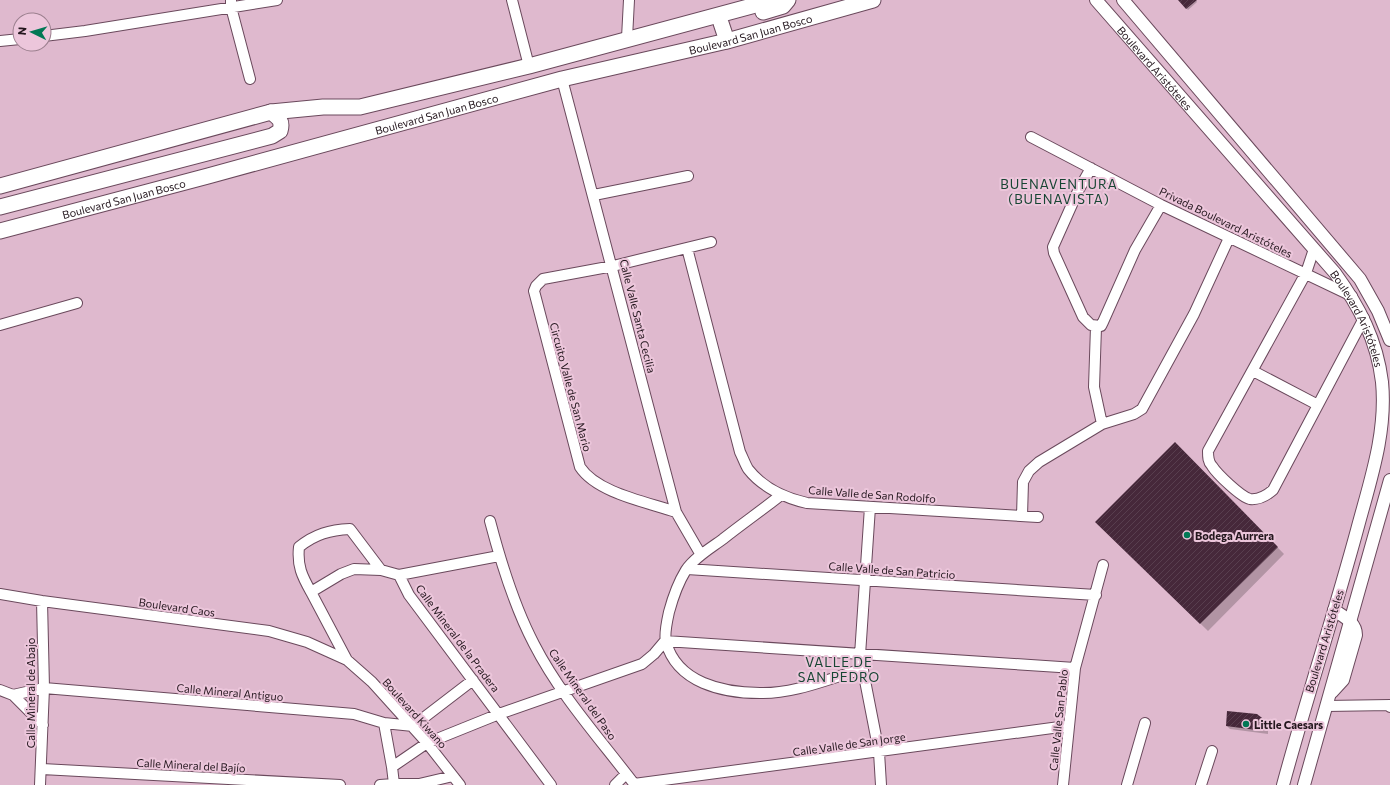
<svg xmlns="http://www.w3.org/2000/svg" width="1390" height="785" viewBox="0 0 1390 785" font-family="Commissioner,sans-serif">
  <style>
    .shadow { fill: #0003 }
    .building { fill: url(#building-hatch) }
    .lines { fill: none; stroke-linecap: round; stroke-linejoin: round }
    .minor-casing { stroke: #6a495c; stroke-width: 12 }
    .tertiary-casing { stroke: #6a495c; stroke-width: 14 }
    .primary-casing { stroke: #6a495c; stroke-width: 17 }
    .minor { stroke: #fff; stroke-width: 10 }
    .tertiary { stroke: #fff; stroke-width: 12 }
    .primary { stroke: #fff; stroke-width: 15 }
    .poi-dot { fill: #017855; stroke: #ecc6db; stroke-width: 1.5 }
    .labels { text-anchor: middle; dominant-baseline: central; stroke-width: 4; stroke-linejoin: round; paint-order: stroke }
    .street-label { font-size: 11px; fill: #24171e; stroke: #ecc6db }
    .poi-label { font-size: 11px; font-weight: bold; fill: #24171e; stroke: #ecc6db; text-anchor: start }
    .quarter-label { font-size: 13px; letter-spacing: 1px; fill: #174533; stroke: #ecc6db }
  </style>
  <defs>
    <pattern id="building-hatch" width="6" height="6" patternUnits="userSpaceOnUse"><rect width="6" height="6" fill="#46283a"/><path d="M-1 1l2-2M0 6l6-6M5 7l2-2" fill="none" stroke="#583e4e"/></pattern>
  </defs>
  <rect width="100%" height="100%" fill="#dfb9ce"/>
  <path class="shadow" d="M1179,0H1196L1197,2L1188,10Z
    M1175,444L1284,554L1208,631L1096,522Z
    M1265,722L1268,725V734L1230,729L1227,726Z"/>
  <path class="building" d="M1178,0H1197L1186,9Z
    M1175,442L1278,547L1200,624L1095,522Z
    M1227,711L1257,714L1266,721L1264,731L1226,726Z"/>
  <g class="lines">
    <defs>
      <path id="minor" d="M231,0V7L250,79
        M512,0L529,66
        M44,36L85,31L277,0
        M627,38L629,0
        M0,41L20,39
        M562,79L676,512L701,555
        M1031,137L1161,205L1352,296
        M1091,168L1078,191L1053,247L1054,253L1083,317L1091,325L1101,326L1103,322L1135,250L1161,205
        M594,195L688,176
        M687,248L740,452C743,458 745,464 748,469C762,487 785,498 807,503L1038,517
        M1314,249L1306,273L1208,451C1208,457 1208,462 1212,466C1217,474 1241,497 1250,499C1259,500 1266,496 1273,490L1364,318
        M0,325L77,303
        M1096,327L1094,387L1102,424
        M1253,371L1318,405
        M781,495C762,510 742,524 723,539C711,548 695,557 686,570C678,583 673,597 669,612C667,621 664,634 666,642C677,683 723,693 760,693C795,694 830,678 863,669
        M870,507L860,655L879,752L881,785
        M676,512C647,502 597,493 580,467L534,291L536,286L543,279L613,266L711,242
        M1022,516L1023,482L1029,471L1039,462L1102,424L1134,414L1142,409L1194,314L1229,238
        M490,521C501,563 514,606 534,644C560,695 600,739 635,785
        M687,569L1096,595
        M399,575L409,595L551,785
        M311,592C302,576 297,566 299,547C315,534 330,530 350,529L381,570
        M0,594L42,601L269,631L307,642L347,660L372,682L427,743L460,785
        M665,641L1075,668
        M347,660L311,592L341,574L354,569L381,570L399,575L499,556
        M0,690L13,695L43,725
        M13,695L44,688L354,714L384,723L413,726L473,680
        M1326,706L1390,705V707
        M384,723L392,767
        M42,769L340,785
        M394,784H419L453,776
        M634,784L1067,726
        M40,785L44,688L42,601
        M380,785L394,784L392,767L427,743L499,714L642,664L654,654L665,641
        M615,785L626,774
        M1063,785L1075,668L1103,565
        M1127,785L1145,723
        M1201,785L1212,751"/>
      <g id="tertiary">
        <path id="s1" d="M1096,0L1335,273C1359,306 1377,340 1382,382C1387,433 1370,481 1357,530C1334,615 1306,700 1283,785"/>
        <path d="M1123,0L1360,279L1378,311L1390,340"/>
        <path d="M1332,692L1343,680L1356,635C1356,622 1344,617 1334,610"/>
        <path d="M1304,785L1390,480"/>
      </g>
      <g id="primary">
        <path d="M763,12L783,6L788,0"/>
        <path d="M721,23L727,41"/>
        <path d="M0,186L271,112L323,107H360L529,66L774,0"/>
        <path d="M0,207L272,136L280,131C283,121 279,118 271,112"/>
        <path id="s2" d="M0,231L208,176L562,79L727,41L873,0"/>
      </g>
    </defs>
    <use href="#minor" class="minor-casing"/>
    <use href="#tertiary" class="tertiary-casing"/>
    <use href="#primary" class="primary-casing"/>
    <use href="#minor" class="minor"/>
    <use href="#tertiary" class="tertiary"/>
    <use href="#primary" class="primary"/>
  </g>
  <g class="poi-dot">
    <circle cx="1187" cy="535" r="4"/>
    <circle cx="1246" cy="724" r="4"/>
  </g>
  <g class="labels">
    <g class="street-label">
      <text stroke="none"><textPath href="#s2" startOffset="776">Boulevard San Juan Bosco</textPath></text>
      <text stroke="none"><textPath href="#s1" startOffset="90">Boulevard Aristóteles</textPath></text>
      <text stroke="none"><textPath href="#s2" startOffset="452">Boulevard San Juan Bosco</textPath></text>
      <text stroke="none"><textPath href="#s2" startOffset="128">Boulevard San Juan Bosco</textPath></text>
      <text transform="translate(1226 222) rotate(26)">Privada Boulevard Aristóteles</text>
      <text transform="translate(638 316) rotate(76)">Calle Valle Santa Cecilia</text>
      <text stroke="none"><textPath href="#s1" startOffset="414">Boulevard Aristóteles</textPath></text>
      <text transform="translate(571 387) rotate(75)">Circuito Valle de San Mario</text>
      <text transform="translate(872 494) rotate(4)">Calle Valle de San Rodolfo</text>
      <text transform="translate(892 570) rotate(4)">Calle Valle de San Patricio</text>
      <text transform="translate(177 607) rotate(8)">Boulevard Caos</text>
      <text transform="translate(458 638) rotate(53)">Calle Mineral de la Pradera</text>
      <text transform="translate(1324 641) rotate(-73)">Boulevard Aristóteles</text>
      <text transform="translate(230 692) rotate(5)">Calle Mineral Antiguo</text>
      <text transform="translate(30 693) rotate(-90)">Calle Mineral de Abajo</text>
      <text transform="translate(583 694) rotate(55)">Calle Mineral del Paso</text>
      <text transform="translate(415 713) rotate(48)">Boulevard Kiwano</text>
      <text transform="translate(1058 720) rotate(-84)">Calle Valle San Pablo</text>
      <text transform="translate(849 744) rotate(-8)">Calle Valle de San Jorge</text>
      <text transform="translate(191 765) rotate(3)">Calle Mineral del Bajío</text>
    </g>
    <g class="poi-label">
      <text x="1195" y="535">Bodega Aurrera</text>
      <text x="1254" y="724">Little Caesars</text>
    </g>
    <g class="quarter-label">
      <text x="1059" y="184">BUENAVENTURA<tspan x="1059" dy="15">(BUENAVISTA)</tspan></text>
      <text x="839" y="662">VALLE DE<tspan x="839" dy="15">SAN PEDRO</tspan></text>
    </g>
  </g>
  <g transform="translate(32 32) rotate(275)"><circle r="19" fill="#ecc6db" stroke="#9c808f"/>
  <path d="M0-3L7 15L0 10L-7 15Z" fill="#017855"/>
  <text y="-6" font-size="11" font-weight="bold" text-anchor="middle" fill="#24171e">N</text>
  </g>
</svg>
